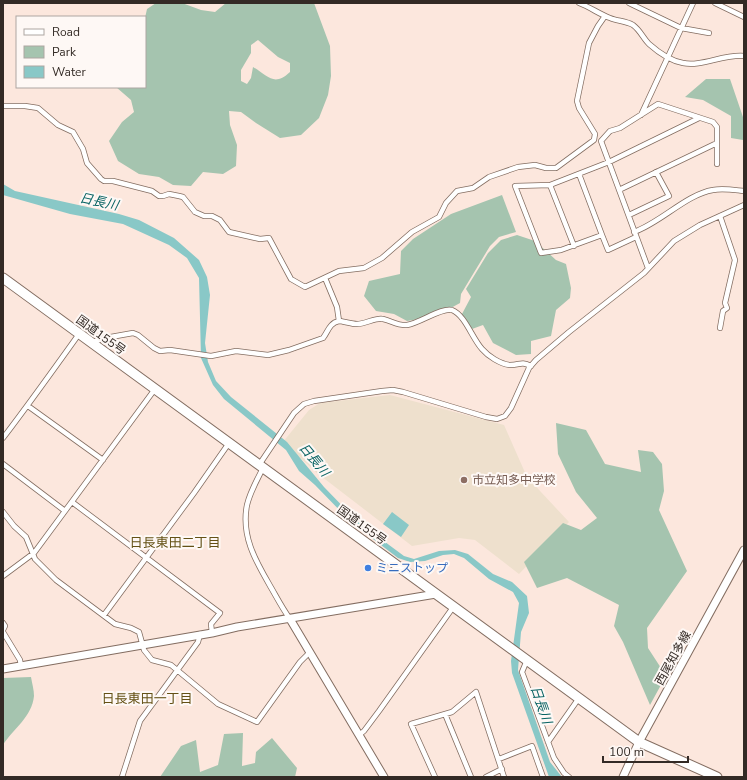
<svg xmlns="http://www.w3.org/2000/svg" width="747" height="780" viewBox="0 0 747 780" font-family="'Nunito Sans','Noto Sans JP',sans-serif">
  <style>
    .education { fill: #eee0cd }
    .green { fill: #a5c4af; fill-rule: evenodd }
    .water { fill: #89c8c7 }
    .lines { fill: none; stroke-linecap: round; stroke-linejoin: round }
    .street-casing { stroke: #836d61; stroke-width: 6 }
    .secondary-casing { stroke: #836d61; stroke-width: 9 }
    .primary-casing { stroke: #836d61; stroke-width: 9 }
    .highway-casing { stroke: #836d61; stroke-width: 11 }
    .street { stroke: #fff; stroke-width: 4.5 }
    .secondary { stroke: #fff; stroke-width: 7 }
    .primary { stroke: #fff; stroke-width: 7 }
    .highway { stroke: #fff; stroke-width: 9 }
    .education-dot { fill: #8d6e63; stroke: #fef8f5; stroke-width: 1.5 }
    .shop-dot { fill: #3f7fe0; stroke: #fef8f5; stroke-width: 1.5 }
    .labels { text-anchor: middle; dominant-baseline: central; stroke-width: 4; stroke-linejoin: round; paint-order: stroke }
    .street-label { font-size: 12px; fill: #332a25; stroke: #fef8f5 }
    .education-label { font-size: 12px; fill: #785e54; stroke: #fef8f5; text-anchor: start }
    .shop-label { font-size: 12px; fill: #366cbe; stroke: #fef8f5; text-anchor: start }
    .water-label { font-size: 13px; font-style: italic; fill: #096464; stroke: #fef8f5 }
    .neighbourhood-label { font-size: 13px; fill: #645115; stroke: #fef8f5 }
  </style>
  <rect width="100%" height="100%" fill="#fce7dd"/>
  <path class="education" d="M390,395L504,425L527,477L569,522L519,574L475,540L459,538L412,546L317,473L283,442L309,410L320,403Z"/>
  <path class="green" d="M156,3H182L201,10L215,12L226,3H314L330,46L331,76L328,95L319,118L301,135L280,138L256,123L241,112L229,111L230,125L237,145L236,166L223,174L203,172L191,186L173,185L159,177L139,174L118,161L109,141L122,122L134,112L131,100L116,87H145V18L147,9ZM258,40L278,57L290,63V72C274,87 268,76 253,67L251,78L247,84L241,81V70L251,53V45Z
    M706,79H730L744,120L743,140L731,138V116L703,100L685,97Z
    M502,195L516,232L499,237L490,246L461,294L460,303L449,309L430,317L407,321L394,314L376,311L364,296L369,281L400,274L401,251L413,239L451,214Z
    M517,235L535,241L556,260L566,264L571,288L570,298L556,310L551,336L531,341V354L516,355L493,343L483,325L472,329L462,314L471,297L466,289L488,253L501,240Z
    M556,423L586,430L605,464L641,472L638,450L653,452L662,464L664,491L659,510L687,571L647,628L648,648L661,668L662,683L650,705L623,642L614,626L619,605L567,578L537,588L524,562L563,523L581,530L597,518L576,492L558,454Z
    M31,677C32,683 34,690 34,696C32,717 13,729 3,745V678Z
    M243,733L242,766L255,763L256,752L272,738L297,768L295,777H160L181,746L196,740L200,772L218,765L224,734Z"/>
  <path class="water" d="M3,184L15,191L119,214L139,220L174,238L199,260L207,277L210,295L205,343L208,362L216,381L231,397L287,442L324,487L358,522L404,556L414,559L439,551L455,550L468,554L493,574L512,582L527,596L529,613L521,632L518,670L550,762L562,777H549L512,673L511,661L519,603L513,592L489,579L464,558L454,554L443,555L425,561L410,562L398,558L352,523L315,485L299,471L286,450L224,399L213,385L201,358L199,278L187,258L169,245L123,224L70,214L3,195Z
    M392,512L409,525L401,537L383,524Z"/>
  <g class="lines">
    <defs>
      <path id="street" d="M579,3C590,7 599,14 610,18C617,21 626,21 633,25C640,30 643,38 649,44C658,52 671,61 683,63C701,67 724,54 744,56
        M629,3L681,28L709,33
        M715,3L744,17
        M3,106H25L38,108L58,125L73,132L83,149L87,163L101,179L104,181H113L152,191L159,196H163L169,194L179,196L183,197L195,212L204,216H212L220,220L229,232L260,239L269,238L291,279L305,287L339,271L364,268L382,258L412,232L439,217L446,203L457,191L473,188L489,177L518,167L535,165L546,168H556L594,140L595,134L579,108L577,101L589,43L598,26L605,16
        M641,115L693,3
        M717,143V164
        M579,174L602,235
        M550,185L574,246
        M619,190L717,143V127L713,122L658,104L620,128L610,131L601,141L648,268
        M629,215L669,196L656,172
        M634,232C660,223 687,194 713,190C723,188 734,190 744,191
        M636,237L608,250L602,235L561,250L541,253L515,186L550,185L609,162L699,118
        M325,278L337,307L339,321
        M720,328L723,311L727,308L725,303L735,260L720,216
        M93,342L105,338L133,333L138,335L154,348L160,351L170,350L211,356L236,351L268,355L289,350L323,338C328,332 329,323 339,321C342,321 352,324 357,324C365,324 377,317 383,319C392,321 398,326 407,325C420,323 442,307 452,310C465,315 472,338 482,349C488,356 500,364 510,365C521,365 520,361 531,366
        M28,406L103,460
        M3,438C29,404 54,369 79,334
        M3,464L65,511
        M259,465L294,413L304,404L314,401L382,391L393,390L403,392L486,417L497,419L505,416L511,408L529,368L536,360L569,332L644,273L674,241L700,225L744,205
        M263,468C257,480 250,492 247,505C241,535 255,560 269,584C276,596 282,608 290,619
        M72,502L220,613L211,624L212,633
        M3,512L14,526L26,537L35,559L56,580L115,624L131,628L139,632L144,650L152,660L171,665L218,704L257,722L300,662L309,653
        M3,576L34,553L155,389
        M104,615L194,493L229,443
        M3,623L5,626L3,630
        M3,632L20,660L21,666
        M527,660L522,672L554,758L564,773L569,777
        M445,714L471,777
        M359,735L364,731L379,711L454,606
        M548,742L579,698
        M499,759L532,746L543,777
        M122,777L140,721L198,642L200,634
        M435,777L411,724L452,712L476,692L504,777
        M486,777L502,769"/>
      <path id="secondary" d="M290,619L384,777
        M3,669L212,633L237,627L436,594"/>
      <path id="primary" d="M623,777L639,742L744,550"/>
      <path id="highway" d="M3,278L639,742L717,777"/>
    </defs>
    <use href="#street" class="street-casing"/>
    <use href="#secondary" class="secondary-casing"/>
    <use href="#primary" class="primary-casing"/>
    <use href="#highway" class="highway-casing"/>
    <use href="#street" class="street"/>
    <use href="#secondary" class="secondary"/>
    <use href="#primary" class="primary"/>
    <use href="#highway" class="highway"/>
  </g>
  <circle class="education-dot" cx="464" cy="480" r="4"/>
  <circle class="shop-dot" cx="368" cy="568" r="4"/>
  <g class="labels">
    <g class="street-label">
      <text transform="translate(101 335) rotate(36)">国道155号</text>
      <text transform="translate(362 525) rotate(36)">国道155号</text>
      <text transform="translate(673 658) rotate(-61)">西尾知多線</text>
    </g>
    <g class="education-label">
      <text x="472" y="480">市立知多中学校</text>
    </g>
    <g class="shop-label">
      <text x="376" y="568">ミニストップ</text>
    </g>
    <g class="water-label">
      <text transform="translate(99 202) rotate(12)">日長川</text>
      <text transform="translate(314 460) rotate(50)">日長川</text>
      <text transform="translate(541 705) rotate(71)">日長川</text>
    </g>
    <g class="neighbourhood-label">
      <text x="175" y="543">日長東田二丁目</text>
      <text x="147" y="699">日長東田一丁目</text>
    </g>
  </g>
  <rect width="747" height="780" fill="none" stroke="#332a25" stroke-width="8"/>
  <rect x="16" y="16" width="130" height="72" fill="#fef8f5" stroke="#ada6a2"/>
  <rect x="24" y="29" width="20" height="6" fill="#ffffff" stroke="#ada6a2"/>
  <text x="52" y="36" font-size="12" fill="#332a25">Road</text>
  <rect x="24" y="46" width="20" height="12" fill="#a5c4af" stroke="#ada6a2"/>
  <text x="52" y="56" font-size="12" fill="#332a25">Park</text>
  <rect x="24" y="66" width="20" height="12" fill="#89c8c7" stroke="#ada6a2"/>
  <text x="52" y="76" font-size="12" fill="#332a25">Water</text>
  <path d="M603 756v6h85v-6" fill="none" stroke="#332a25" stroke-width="2"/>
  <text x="609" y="756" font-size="12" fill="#332a25" stroke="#fef8f5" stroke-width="3" paint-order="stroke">100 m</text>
</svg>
